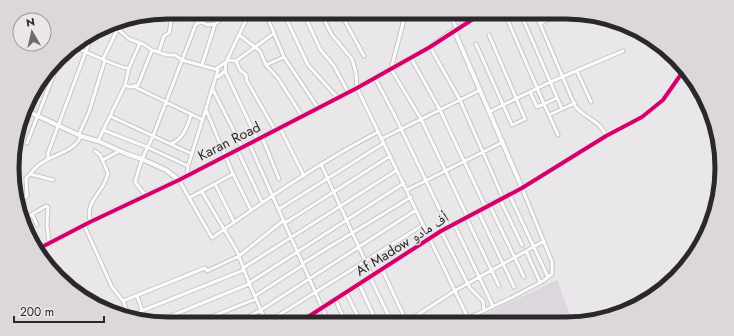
<svg xmlns="http://www.w3.org/2000/svg" width="734" height="336" viewBox="0 0 734 336" font-family="Jost,'Noto Naskh Arabic',sans-serif">
  <style>
    .built { fill: #dcd6dd }
    .lines { fill: none; stroke-linecap: round; stroke-linejoin: round }
    .minor-casing { stroke: #c6c5c6; stroke-width: 5 }
    .tertiary-casing { stroke: #c6c5c6; stroke-width: 6 }
    .minor { stroke: #fcfbfc; stroke-width: 3 }
    .tertiary { stroke: #fcfbfc; stroke-width: 4 }
    .cycleway-casing { stroke: #eae6ea; stroke-width: 6 }
    .cycleway { stroke: #d6006c; stroke-width: 4 }
    .labels { text-anchor: middle; dominant-baseline: central; stroke-width: 3; stroke-linejoin: round; paint-order: stroke }
    .street-label { font-size: 14px; fill: #2a282a; stroke: #eae6ea }
    .rim { fill: none; stroke: #2a282a; stroke-width: 5 }
  </style>
  <rect width="100%" height="100%" fill="#e9e7e9"/>
  <path class="built" d="M557,280L571,318L561,323H482L479,317Z"/>
  <g class="lines">
    <defs>
      <path id="minor" d="M196,12L195,16L197,21L202,22
        M265,12L284,57L318,108
        M283,12L308,65L338,98
        M303,12L320,49L334,66L348,92
        M320,12L332,35L352,59L356,73L357,88L468,318
        M340,12L364,56
        M406,12L391,69L421,119L467,216
        M448,12L457,29
        M520,12L562,109
        M535,12L575,106C584,118 601,121 606,136
        M424,14L430,12
        M505,14L544,104L557,98
        M171,20L195,16
        M540,23L567,12
        M110,24L118,29L129,39L143,44L152,50L167,55H175L182,60L218,70L188,166L187,175
        M454,30L484,12
        M239,35L260,51L266,65L278,78L302,116
        M476,44L512,125L525,119L489,35
        M73,46C82,50 123,70 129,68L140,43
        M430,47L460,100L503,198
        M159,51L164,36L169,33C171,26 172,18 169,12
        M411,58L440,110L485,206
        M103,59L122,20
        M227,60L236,61L273,34
        M236,61L240,70L246,75L247,81L275,130
        M202,65L215,24
        M266,65L284,57
        M216,69L226,62
        M225,71L257,139
        M577,71L591,102
        M218,77L225,71L226,62L250,12
        M375,78L394,114L448,227
        M125,85L130,87L138,85L152,50
        M133,86L203,120
        M212,88L242,147
        M530,92L537,107L544,104L549,115L575,103
        M489,112L550,82L623,51
        M549,115L558,135
        M110,116L192,154
        M280,128L304,176
        M103,130L147,147L188,166
        M79,134L89,112L105,60
        M262,137L279,179
        M381,139L480,90
        M98,141L125,85L129,68
        M27,143L61,56
        M172,143C183,140 188,125 191,115
        M249,143L329,323
        M237,149L262,202
        M48,158V153L92,35
        M103,160L119,151
        M321,164L372,276
        M30,174L53,180
        M233,174L251,210
        M179,180L212,238C265,200 320,162 378,132
        M215,184L234,222
        M407,190L503,142
        M202,192L237,251L249,283L267,324
        M509,194L548,277
        M145,195L135,182L142,159L153,136L196,24L202,22L207,25L215,24L221,19L237,12
        M189,198L233,174L206,110
        M500,199L522,245
        M18,203L27,196L26,178C31,174 34,168 40,164C52,154 74,153 81,136
        M489,204L524,277
        M279,209L384,143
        M478,211L514,287
        M32,214L37,225
        M466,217L499,286
        M24,219L46,206L48,207L47,225L49,242
        M90,222C85,198 104,194 108,173L100,155L95,151
        M285,223L390,156
        M454,224L493,306
        M84,225L112,287L123,301L129,316
        M441,231L470,288L483,301L484,310
        M32,244L35,248
        M526,251L540,282
        M303,263L411,197
        M243,268L397,170
        M382,269L407,323
        M370,277L392,323
        M249,283L404,183
        M359,284L377,323
        M346,292L361,323
        M137,296L145,319
        M255,296L303,265
        M335,299L346,323
        M123,301L205,268L207,271L239,256L284,220
        M129,316L244,270
        M156,322L249,284
        M266,323L423,225
        M405,323L456,290L544,241
        M458,323L513,297L543,281L552,274V262L522,188L606,136L642,117L663,100L684,70
        M193,324L256,299
        M234,324L261,310L416,210"/>
      <path id="tertiary" d="M25,110L81,136L98,141L127,154L142,159L166,170L179,180
        M36,250L90,222L179,180L357,88L430,47L454,30L522,188L441,231L297,324"/>
    </defs>
    <use href="#minor" class="minor-casing"/>
    <use href="#tertiary" class="tertiary-casing"/>
    <use href="#minor" class="minor"/>
    <use href="#tertiary" class="tertiary"/>
    <defs>
      <path id="cycleway" d="M36,250L90,222L179,180L357,88L430,47L484,12
        M297,324L441,231L522,188L606,136L642,117L663,100L684,70"/>
    </defs>
    <use href="#cycleway" class="cycleway-casing"/>
    <use href="#cycleway" class="cycleway"/>
  </g>
  <g class="labels">
    <g class="street-label">
      <text transform="translate(229 141) rotate(-27)">Karan Road</text>
      <text transform="translate(402 244) rotate(-32)">Af Madow أف مادو</text>
    </g>
  </g>
  <path d="M0 0H734V336H0ZM168 19H566A149 149 0 0 1 715 168V168A149 149 0 0 1 566 317H168A149 149 0 0 1 19 168V168A149 149 0 0 1 168 19Z" fill="#dbd7db" fill-rule="evenodd"/>
  <path class="rim" d="M168 19H566A149 149 0 0 1 715 168V168A149 149 0 0 1 566 317H168A149 149 0 0 1 19 168V168A149 149 0 0 1 168 19Z"/>
  <g transform="translate(32 32) rotate(351)"><circle r="19" fill="#eae6ea" stroke="#9d9a9d"/>
  <path d="M0-3L7 15L0 10L-7 15Z" fill="#6d6b6d"/>
  <text y="-6" font-size="11" font-weight="bold" text-anchor="middle" fill="#2a282a">N</text>
  </g>
  <path d="M14 316v6h90v-6" fill="none" stroke="#2a282a" stroke-width="2"/>
  <text x="20" y="316" font-size="12" fill="#2a282a" stroke="#eae6ea" stroke-width="3" paint-order="stroke">200 m</text>
</svg>
